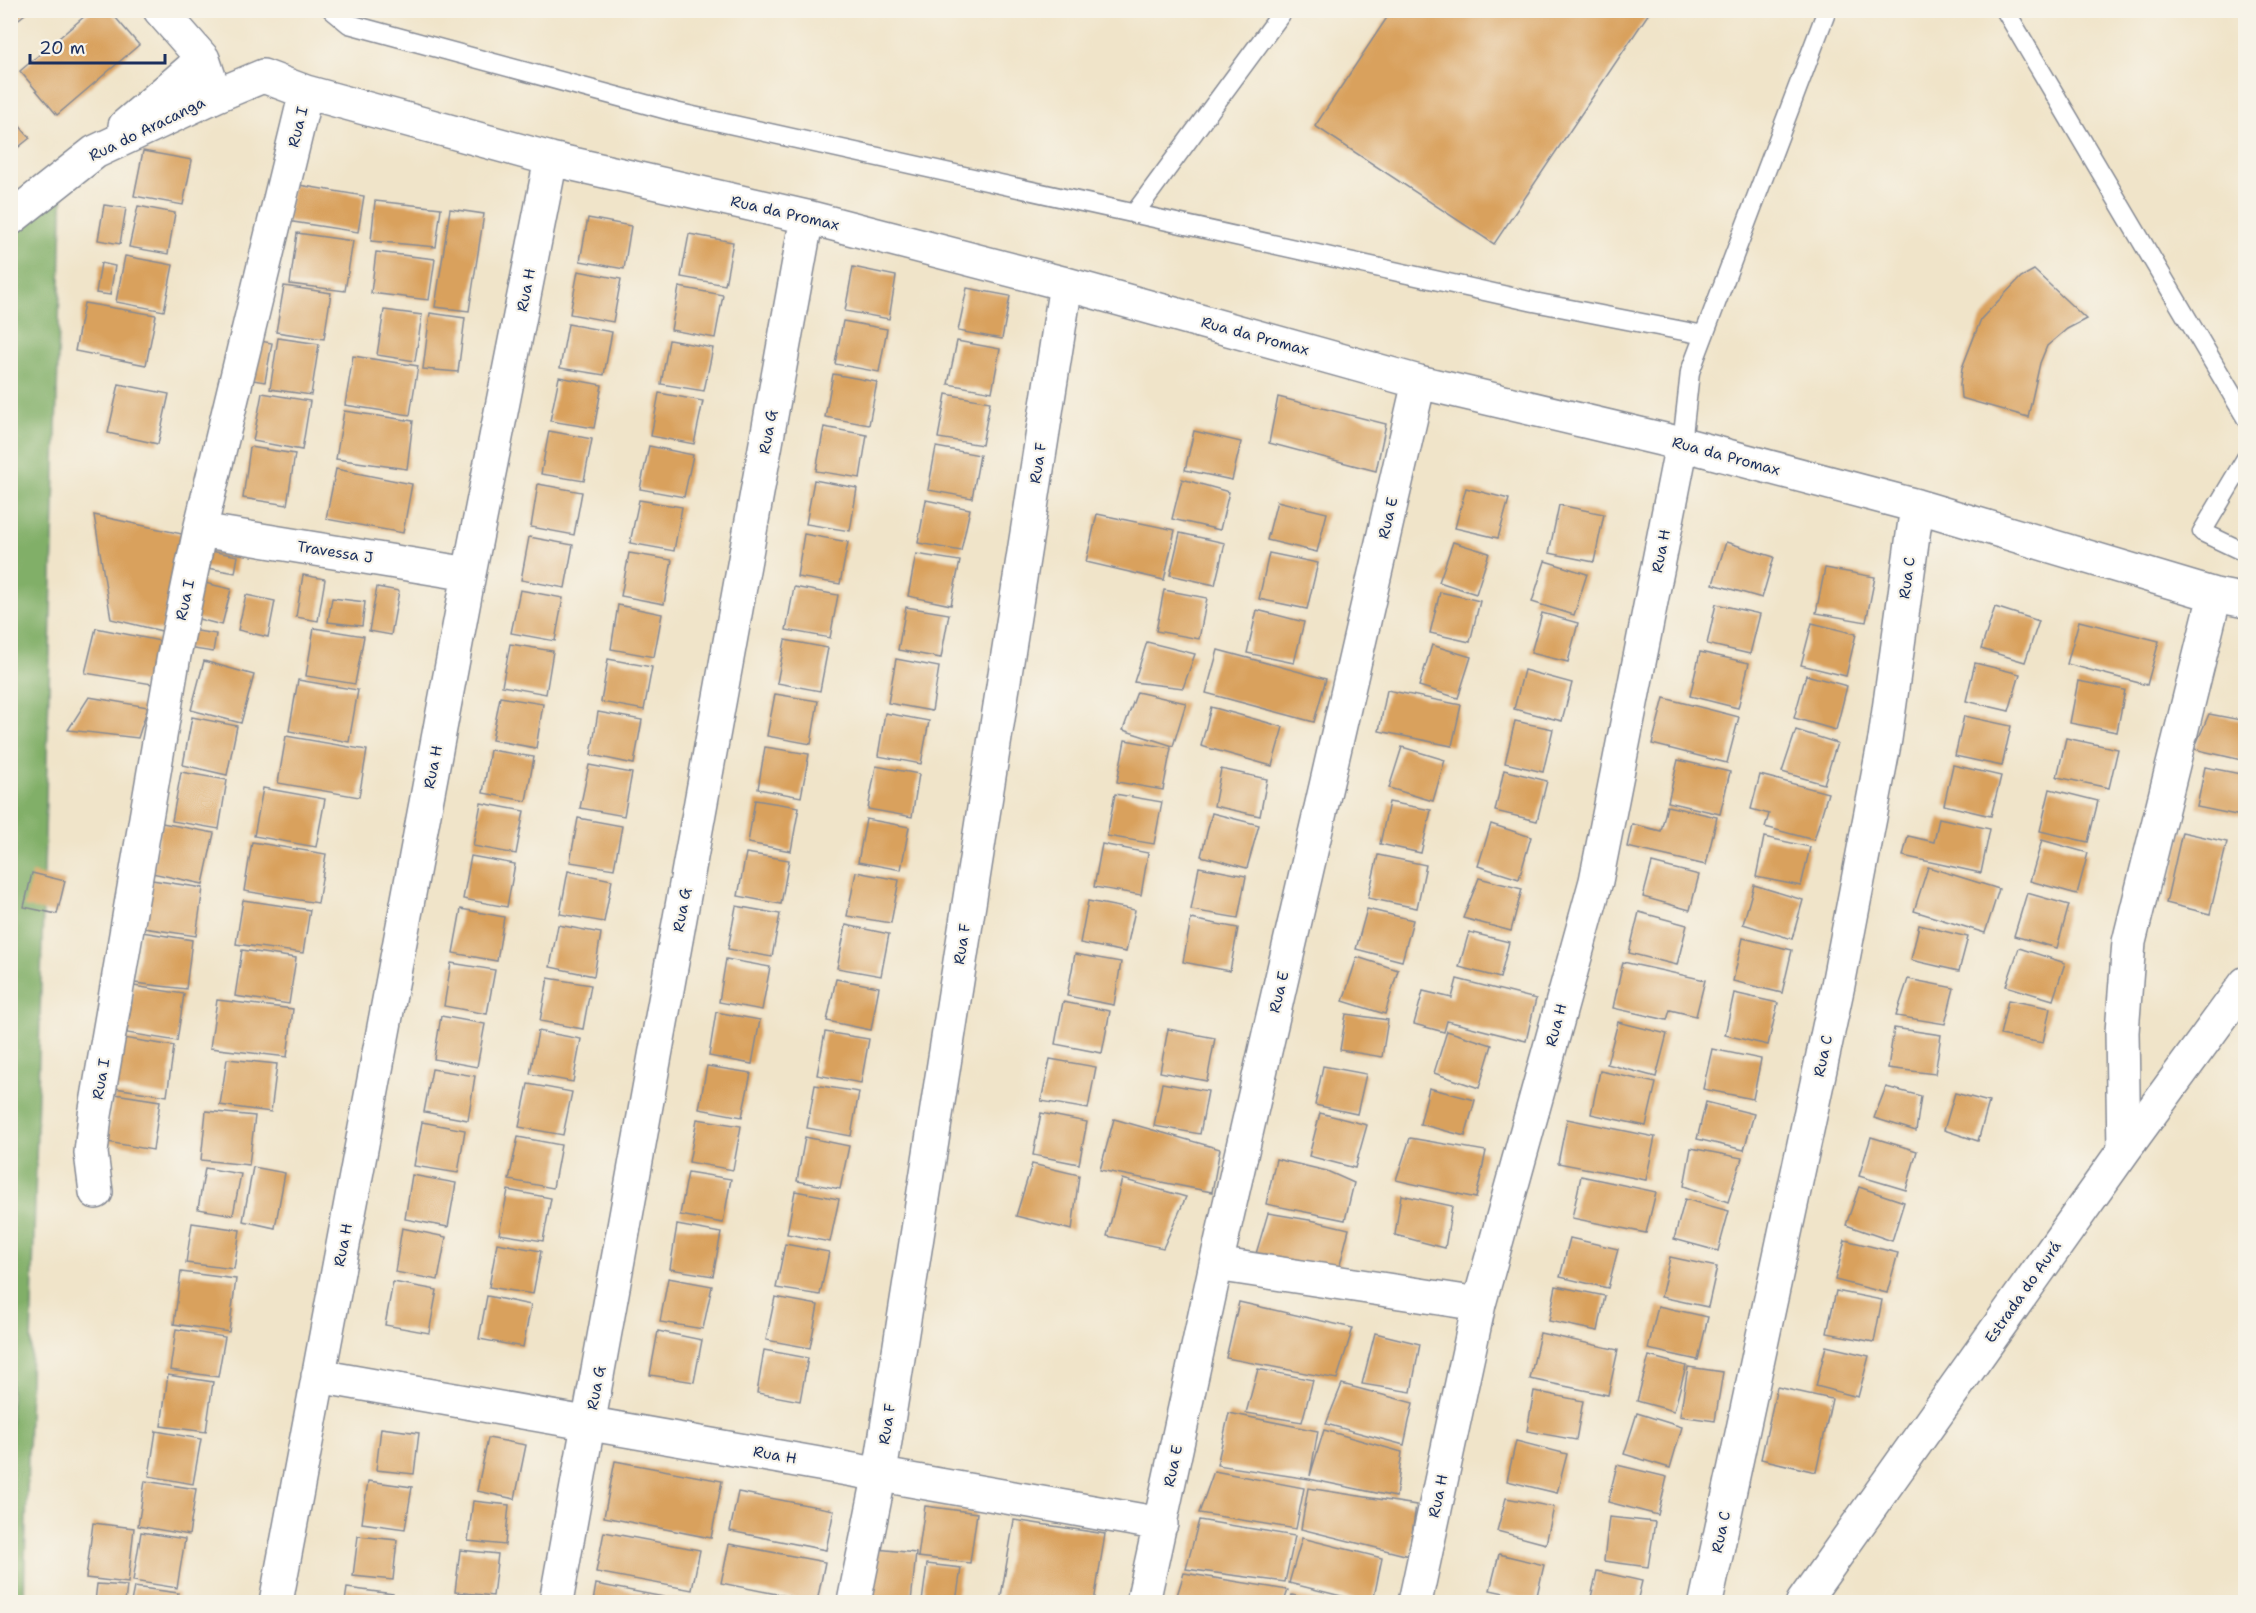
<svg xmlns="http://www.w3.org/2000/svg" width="2256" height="1613" viewBox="0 0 2256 1613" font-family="'Shantell Sans',sans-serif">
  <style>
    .forest { fill: #81af68; stroke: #4e6f63; stroke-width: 1.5 }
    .building { fill: #d9a15d }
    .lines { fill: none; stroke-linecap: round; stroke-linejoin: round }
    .lane-casing { stroke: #868a94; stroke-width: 21 }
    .street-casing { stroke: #868a94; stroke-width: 36 }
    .lane { stroke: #fff; stroke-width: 18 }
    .street { stroke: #fff; stroke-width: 33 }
    .labels { text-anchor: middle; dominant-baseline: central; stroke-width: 4.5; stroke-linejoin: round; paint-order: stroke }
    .street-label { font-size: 15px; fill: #1b2f5e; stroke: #f7f3e8 }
  </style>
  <rect width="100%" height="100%" fill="#f7f3e8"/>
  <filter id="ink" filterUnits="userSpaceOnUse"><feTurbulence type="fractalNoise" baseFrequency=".0167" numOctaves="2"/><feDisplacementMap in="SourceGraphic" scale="12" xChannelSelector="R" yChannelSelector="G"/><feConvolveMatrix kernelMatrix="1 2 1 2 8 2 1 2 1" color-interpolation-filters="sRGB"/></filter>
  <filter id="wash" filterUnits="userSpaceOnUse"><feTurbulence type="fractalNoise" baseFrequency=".008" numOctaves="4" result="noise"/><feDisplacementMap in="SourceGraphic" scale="24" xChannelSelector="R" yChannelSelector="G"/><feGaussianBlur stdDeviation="1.35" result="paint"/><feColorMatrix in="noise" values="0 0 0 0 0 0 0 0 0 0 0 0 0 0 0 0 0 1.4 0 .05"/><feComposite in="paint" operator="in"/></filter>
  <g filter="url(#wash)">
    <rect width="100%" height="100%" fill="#f0e4c9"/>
    <path class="forest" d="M63,177L24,1602H11L10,221Z"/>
    <g id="blocks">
      <path class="building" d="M10,10H30L10,26Z
        M92,10H109L139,45L57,115L20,71Z
        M1392,10H1651L1494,244L1315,126Z
        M10,115L30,138L10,154Z
        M143,151L192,160L183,205L134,196Z
        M293,184L364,196L358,232L287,221Z
        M375,201L441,208L436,247L371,241Z
        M104,205L126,208L120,244L98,240Z
        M138,206L175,213L168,254L129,247Z
        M450,209L484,214L469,311L435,307Z
        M588,218L631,226L624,269L580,261Z
        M297,233L353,241L345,291L290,284Z
        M689,234L733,242L725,285L681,277Z
        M376,252L435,259L429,300L371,293Z
        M125,256L173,265L164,311L116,302Z
        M101,263L115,266L110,295L96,293Z
        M853,267L896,276L889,319L845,311Z
        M2034,270L2086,319L2067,329L2047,346L2040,363L2028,417L1961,398L1960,385L1962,368L1981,319L2021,277Z
        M578,271L621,279L613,322L570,314Z
        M284,286L331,293L324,339L276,332Z
        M679,287L723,295L715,338L671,330Z
        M967,288L1010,296L1002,339L958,331Z
        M84,303L156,315L146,365L75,351Z
        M384,310L422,315L415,361L377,355Z
        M430,313L465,318L458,372L423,369Z
        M843,321L887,329L879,372L835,364Z
        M568,324L612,332L604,375L560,368Z
        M278,338L319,344L311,395L270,389Z
        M254,340L272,343L265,382L247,379Z
        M669,340L713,348L704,391L661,384Z
        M957,341L1000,349L992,392L948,384Z
        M353,356L418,366L410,415L345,405Z
        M833,374L877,382L869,425L825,417Z
        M559,377L602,385L594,428L550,421Z
        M119,384L169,394L158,444L108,433Z
        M262,393L310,401L302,450L253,441Z
        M659,393L703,401L694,444L651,436Z
        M946,394L990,402L982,445L938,438Z
        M1278,397L1386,424L1376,471L1269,443Z
        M344,411L413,421L407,469L336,459Z
        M824,427L867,435L860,478L816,471Z
        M549,431L592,439L584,481L541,474Z
        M1194,431L1241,442L1232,480L1185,470Z
        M649,446L693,455L684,497L640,489Z
        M250,447L295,454L287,505L243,498Z
        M936,447L980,455L972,498L928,490Z
        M336,469L412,484L403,533L326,519Z
        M1182,479L1229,492L1220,530L1172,519Z
        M814,480L857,488L850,531L806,524Z
        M538,484L582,492L574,535L531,527Z
        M1466,488L1509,499L1498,538L1455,528Z
        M639,500L682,507L674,551L630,543Z
        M926,500L970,509L961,551L918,543Z
        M1277,501L1327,513L1317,552L1267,540Z
        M1559,505L1604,514L1594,562L1549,553Z
        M1097,514L1175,530L1164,580L1086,562Z
        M94,515L182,534L162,631L111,619Z
        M1180,533L1225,543L1215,585L1170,575Z
        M804,534L848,542L840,584L797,577Z
        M529,537L573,545L565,588L521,580Z
        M1453,542L1489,553L1476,594L1439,582Z
        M1726,542L1774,557L1762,598L1713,584Z
        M199,549L238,556L235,573L196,566Z
        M629,553L672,560L664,604L621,596Z
        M1269,553L1318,563L1307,609L1259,599Z
        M916,554L960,561L951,605L908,596Z
        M1545,561L1587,574L1574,615L1532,602Z
        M1825,568L1875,577L1866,622L1816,613Z
        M303,575L325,579L318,621L296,617Z
        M196,581L231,589L222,625L187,616Z
        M377,587L399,591L391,635L369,631Z
        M794,587L838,595L830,638L786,630Z
        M520,590L563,598L555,641L511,633Z
        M1164,590L1207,598L1199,639L1156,631Z
        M1440,592L1480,601L1470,642L1430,633Z
        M246,595L275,601L268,637L238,630Z
        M332,598L365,602L362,626L328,622Z
        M1716,604L1760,614L1750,654L1707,644Z
        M618,605L662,614L654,657L611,649Z
        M906,607L949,614L941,658L898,650Z
        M1995,607L2039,621L2025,662L1981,649Z
        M1257,610L1304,622L1294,663L1247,653Z
        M1542,613L1578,623L1568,662L1531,653Z
        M2079,621L2159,641L2147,685L2067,664Z
        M1812,623L1856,634L1846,676L1801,665Z
        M96,628L170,643L158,685L85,673Z
        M314,628L364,636L355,684L306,676Z
        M185,629L216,634L213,652L181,647Z
        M785,640L828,648L820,691L777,683Z
        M1147,642L1195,654L1183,688L1134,682Z
        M510,644L553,651L546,694L502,686Z
        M1432,645L1471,657L1458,698L1419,686Z
        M1218,650L1326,679L1314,722L1206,693Z
        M1700,652L1749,663L1738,708L1690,696Z
        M608,659L652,667L644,710L601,702Z
        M896,659L939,667L932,711L888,703Z
        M204,661L254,675L241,723L191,710Z
        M1975,663L2020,674L2009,711L1966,701Z
        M1524,670L1572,683L1562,721L1514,709Z
        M1806,675L1847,686L1836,730L1794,718Z
        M298,680L358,690L349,742L289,731Z
        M2078,681L2125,690L2117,732L2070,723Z
        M1387,690L1461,705L1452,746L1379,731Z
        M1137,692L1186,703L1173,746L1123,730Z
        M775,694L818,701L811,744L767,736Z
        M89,697L148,707L138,738L68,730Z
        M500,697L543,704L536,748L492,740Z
        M1664,698L1739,717L1727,763L1652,744Z
        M1211,707L1283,727L1272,766L1201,746Z
        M598,712L642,720L634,764L591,755Z
        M885,713L929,721L921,764L878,756Z
        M2209,714L2246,721V761L2194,749Z
        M1964,716L2011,726L2002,766L1955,756Z
        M192,717L237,726L227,775L183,765Z
        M1515,721L1553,729L1543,772L1505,763Z
        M1796,730L1837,743L1824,784L1782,772Z
        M286,736L367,750L359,797L278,783Z
        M2066,738L2118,749L2109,788L2057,777Z
        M1125,740L1171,748L1163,790L1117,782Z
        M765,747L809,754L801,797L758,789Z
        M1402,747L1445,760L1433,801L1389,788Z
        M490,750L534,757L526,801L483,793Z
        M1678,760L1730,772L1720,814L1668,802Z
        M589,765L632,773L624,816L580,808Z
        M1953,765L2001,776L1991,816L1944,805Z
        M876,766L919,774L912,817L868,809Z
        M2205,767L2246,775V817L2197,807Z
        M1221,769L1267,779L1260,816L1214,806Z
        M1504,770L1547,781L1537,821L1495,811Z
        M181,772L227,780L219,829L172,821Z
        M1760,775L1828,793L1814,840L1765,827L1769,814L1751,809Z
        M263,788L325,799L316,847L254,836Z
        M2050,789L2098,801L2088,842L2040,831Z
        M1115,794L1162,802L1154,844L1107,836Z
        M755,800L799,807L791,851L748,843Z
        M1389,802L1431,810L1421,853L1380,844Z
        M481,803L524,811L516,854L473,846Z
        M1667,806L1717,817L1706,865L1627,847L1632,824L1661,831Z
        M1212,813L1259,825L1247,868L1201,856Z
        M578,818L622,826L614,869L570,862Z
        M1939,818L1990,829L1981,873L1903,856L1908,836L1934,842Z
        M866,819L909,827L901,870L858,862Z
        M162,823L214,833L203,884L152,873Z
        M1491,824L1531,837L1519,879L1478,866Z
        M2182,832L2227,842L2210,914L2166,903Z
        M1764,837L1810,847L1801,886L1756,877Z
        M2042,840L2088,853L2077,894L2030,881Z
        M252,842L326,854L318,903L244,891Z
        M1102,844L1148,853L1141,895L1094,887Z
        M746,853L789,860L781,904L738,896Z
        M1378,855L1426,865L1417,908L1368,898Z
        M471,856L515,864L507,907L463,899Z
        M1652,863L1699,875L1690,910L1643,897Z
        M1199,867L1246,876L1238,918L1191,910Z
        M1928,867L1999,889L1985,933L1914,911Z
        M568,871L612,880L604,922L560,914Z
        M856,872L899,880L891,923L847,916Z
        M32,873L65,881L57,914L24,907Z
        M1479,878L1522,889L1511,931L1463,918Z
        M152,880L203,888L196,936L144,928Z
        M1754,885L1803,900L1792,939L1743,924Z
        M2027,893L2069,905L2057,948L2014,936Z
        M243,900L310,910L303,953L236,944Z
        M1088,901L1135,910L1126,952L1080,943Z
        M736,906L780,914L772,957L728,949Z
        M461,909L504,917L497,961L453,953Z
        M1367,909L1413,920L1402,961L1356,949Z
        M1639,912L1687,925L1677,965L1629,953Z
        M1191,919L1238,928L1230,971L1183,962Z
        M558,925L601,933L594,976L550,967Z
        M846,925L889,934L881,976L837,968Z
        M1919,925L1968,937L1959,971L1911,960Z
        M142,932L192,940L186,989L135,983Z
        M1469,932L1509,942L1500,978L1459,967Z
        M1743,938L1792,950L1782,993L1733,981Z
        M2019,948L2065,963L2053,1000L2006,986Z
        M242,950L296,958L289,1004L235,996Z
        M1075,954L1121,962L1114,1005L1067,996Z
        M1357,957L1398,970L1385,1014L1343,1001Z
        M726,959L770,967L762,1010L719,1002Z
        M1623,962L1705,980L1696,1016L1670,1010L1667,1020L1613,1008Z
        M451,963L495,970L487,1014L444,1006Z
        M548,978L591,985L583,1029L540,1021Z
        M836,979L879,987L871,1030L827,1021Z
        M1457,979L1536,999L1526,1041L1447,1021L1444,1032L1414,1024L1423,991L1452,998Z
        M1908,979L1954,988L1945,1024L1896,1016Z
        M134,986L184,994L177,1041L127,1033Z
        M1734,993L1778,1003L1768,1045L1725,1035Z
        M217,1000L293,1009L287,1057L210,1048Z
        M2008,1000L2050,1008L2043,1043L2000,1035Z
        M1063,1002L1110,1011L1102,1053L1055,1044Z
        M716,1012L760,1020L752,1064L709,1056Z
        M1346,1014L1388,1020L1382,1057L1340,1050Z
        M441,1016L485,1024L477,1067L434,1059Z
        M1618,1022L1667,1034L1656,1077L1607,1064Z
        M1894,1028L1941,1035L1935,1074L1888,1068Z
        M1168,1029L1215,1038L1207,1081L1160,1072Z
        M538,1031L581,1039L573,1082L530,1074Z
        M1447,1031L1492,1045L1479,1088L1434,1073Z
        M825,1032L869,1039L861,1083L817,1075Z
        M123,1038L174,1046L167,1096L115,1088Z
        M1712,1049L1761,1059L1753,1099L1703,1089Z
        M227,1059L277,1064L271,1112L220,1105Z
        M1050,1059L1096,1067L1088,1109L1041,1101Z
        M707,1066L751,1073L742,1117L699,1109Z
        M1323,1066L1366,1074L1357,1114L1315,1105Z
        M432,1069L475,1076L468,1120L424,1112Z
        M1600,1071L1656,1083L1646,1126L1591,1114Z
        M1162,1083L1208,1091L1200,1134L1154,1126Z
        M528,1084L572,1092L563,1135L519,1127Z
        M815,1085L859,1092L851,1136L807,1128Z
        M1886,1087L1921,1096L1916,1131L1874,1118Z
        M1429,1088L1475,1100L1465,1136L1420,1124Z
        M1955,1093L1989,1102L1978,1141L1944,1130Z
        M115,1094L160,1101L153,1150L107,1142Z
        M1706,1102L1754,1114L1744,1150L1697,1139Z
        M206,1111L255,1116L249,1165L201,1160Z
        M1041,1113L1087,1122L1079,1164L1033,1155Z
        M1320,1113L1367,1125L1355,1168L1309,1156Z
        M697,1119L741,1126L733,1170L689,1162Z
        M1114,1119L1220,1149L1212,1192L1100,1170Z
        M1567,1119L1655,1137L1646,1180L1558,1163Z
        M422,1122L465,1130L458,1173L414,1166Z
        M518,1137L561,1145L553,1188L509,1180Z
        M805,1137L849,1146L840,1189L797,1181Z
        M1871,1137L1917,1151L1906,1190L1859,1176Z
        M1410,1138L1486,1151L1476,1198L1396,1180Z
        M1691,1148L1742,1158L1728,1202L1684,1186Z
        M1276,1159L1327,1171L1354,1183L1345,1220L1266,1204Z
        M1032,1164L1079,1175L1072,1230L1016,1216Z
        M253,1167L285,1173L275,1228L243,1221Z
        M205,1168L241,1174L233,1215L198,1209Z
        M688,1172L731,1179L723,1223L680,1215Z
        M412,1175L456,1183L448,1227L405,1219Z
        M1581,1176L1656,1192L1646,1233L1572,1218Z
        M1122,1179L1186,1197L1163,1248L1107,1236Z
        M1859,1187L1904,1202L1892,1241L1846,1225Z
        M508,1190L551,1198L543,1241L499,1234Z
        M795,1191L839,1199L830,1242L787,1234Z
        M1401,1195L1452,1206L1445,1248L1395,1235Z
        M1685,1199L1729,1211L1718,1251L1674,1239Z
        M1268,1213L1315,1221L1349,1229L1336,1281L1253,1264Z
        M192,1223L240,1230L234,1269L186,1263Z
        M677,1225L721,1233L713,1276L670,1269Z
        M402,1228L446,1237L438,1280L395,1272Z
        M1570,1238L1618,1249L1608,1288L1560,1277Z
        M1845,1240L1898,1253L1887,1293L1835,1280Z
        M497,1243L541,1251L533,1294L489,1287Z
        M785,1244L829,1252L820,1295L776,1288Z
        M1670,1257L1717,1267L1708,1307L1661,1297Z
        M181,1272L236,1279L229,1332L174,1324Z
        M668,1278L712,1286L703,1329L660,1322Z
        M393,1282L437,1290L429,1333L385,1325Z
        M1556,1286L1605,1296L1598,1331L1549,1321Z
        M1836,1291L1882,1300L1874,1342L1827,1333Z
        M487,1296L531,1305L523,1347L479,1339Z
        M775,1297L818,1305L810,1348L766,1340Z
        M1239,1302L1353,1328L1337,1379L1226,1358Z
        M1658,1306L1708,1317L1698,1360L1648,1349Z
        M176,1329L225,1337L218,1377L170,1370Z
        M658,1331L702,1340L694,1382L650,1375Z
        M1375,1333L1420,1344L1411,1392L1362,1384Z
        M1540,1333L1618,1350L1608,1395L1530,1379Z
        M1826,1346L1869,1356L1858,1397L1816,1386Z
        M764,1350L808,1358L800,1401L757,1393Z
        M1649,1356L1686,1366L1674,1411L1637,1401Z
        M1688,1367L1723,1372L1715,1421L1680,1416Z
        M1258,1369L1313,1380L1302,1422L1246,1413Z
        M168,1375L213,1382L206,1432L161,1426Z
        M1342,1384L1413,1403L1404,1445L1326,1424Z
        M1777,1387L1832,1399L1816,1472L1761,1459Z
        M1534,1391L1583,1401L1576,1440L1527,1431Z
        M1229,1413L1318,1431L1310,1476L1324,1430L1402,1452L1396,1497L1309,1479L1217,1465Z
        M1637,1413L1682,1427L1670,1468L1624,1454Z
        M381,1428L419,1433L414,1474L376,1470Z
        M156,1431L201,1439L193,1484L149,1476Z
        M488,1438L526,1445L515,1499L477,1491Z
        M1516,1441L1567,1454L1557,1493L1507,1481Z
        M615,1461L722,1481L711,1538L604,1517Z
        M1617,1465L1667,1477L1658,1515L1608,1502Z
        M1214,1471L1304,1488L1296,1529L1199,1513Z
        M145,1481L196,1489L189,1535L138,1526Z
        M368,1481L412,1487L405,1529L362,1523Z
        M1308,1488L1416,1505L1409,1556L1301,1529Z
        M738,1492L834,1510L826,1550L730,1531Z
        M1506,1498L1554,1507L1546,1544L1497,1531Z
        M473,1501L509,1505L505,1545L468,1541Z
        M925,1506L977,1513L970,1563L918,1557Z
        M1609,1517L1655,1522L1648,1567L1604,1561Z
        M1014,1520L1105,1534L1094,1602H1000Z
        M1199,1520L1295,1536L1285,1582L1186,1569Z
        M93,1523L134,1528L128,1583L86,1578Z
        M141,1532L185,1539L177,1588L133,1581Z
        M604,1532L700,1550L692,1590L596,1572Z
        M358,1536L397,1540L393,1580L353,1576Z
        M1302,1538L1382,1558L1373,1602H1365L1289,1583Z
        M729,1544L825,1562L817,1602L721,1583Z
        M876,1549L916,1553L911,1602H872Z
        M460,1550L498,1554L493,1596L455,1592Z
        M1499,1554L1544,1565L1536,1600L1490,1590Z
        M927,1564L961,1568L956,1602H922Z
        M1597,1571L1642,1581L1637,1602H1590Z
        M1184,1573L1288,1590L1284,1602H1175Z
        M97,1584L127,1586L125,1602H95Z
        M596,1584L685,1601V1602H593Z
        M134,1587L178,1593L177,1602H131Z
        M347,1588L393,1594L392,1602H345Z
        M1292,1595L1322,1602H1290Z"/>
    </g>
  </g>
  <g filter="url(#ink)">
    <use href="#blocks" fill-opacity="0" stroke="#868a94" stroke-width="1.5"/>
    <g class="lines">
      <defs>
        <path id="lane" d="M332,10L349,24L675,112L1534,302L1704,335
          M2005,10L2246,418
          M1134,214L1284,10
          M1682,444L1690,372L1827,10
          M2246,458L2202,532L2246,553"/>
        <path id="street" d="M160,10L203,59L210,80
          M125,126L203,59
          M10,219L95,152L215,96L263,76L306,92L551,159L807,217L1066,284L1419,382L1682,444L1917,506L2215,595L2246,601
          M200,530L469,574
          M2124,1150L2122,1032L2129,942L2215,595
          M96,1192L91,1153L95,1115L174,655L200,530L306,92
          M1216,1264L1479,1304
          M318,1376L1161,1524
          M276,1602L469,574L551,159
          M556,1602L807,217
          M854,1602L880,1473L1066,284
          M1143,1602L1216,1264L1419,382
          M1415,1602L1479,1304L1596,881L1682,444
          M1706,1602L1838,985L1885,739L1917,506
          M1803,1602L2124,1150L2246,983"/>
      </defs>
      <use href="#lane" class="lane-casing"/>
      <use href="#street" class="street-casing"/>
      <use href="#lane" class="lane"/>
      <use href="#street" class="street"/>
    </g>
  </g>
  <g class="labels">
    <g class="street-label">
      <text transform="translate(298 127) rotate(-76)">Rua I</text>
      <text transform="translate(147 129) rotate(-26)">Rua do Aracanga</text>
      <text transform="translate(785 213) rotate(13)">Rua da Promax</text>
      <text transform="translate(526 290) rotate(-79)">Rua H</text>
      <text transform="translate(1255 336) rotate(15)">Rua da Promax</text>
      <text transform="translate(768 432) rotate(-80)">Rua G</text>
      <text transform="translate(1726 456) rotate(15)">Rua da Promax</text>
      <text transform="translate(1038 463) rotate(-81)">Rua F</text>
      <text transform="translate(1388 518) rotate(-77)">Rua E</text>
      <text transform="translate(1661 551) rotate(-79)">Rua H</text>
      <text transform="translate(335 552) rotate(9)">Travessa J</text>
      <text transform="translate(1907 578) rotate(-82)">Rua C</text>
      <text transform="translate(185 600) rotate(-78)">Rua I</text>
      <text transform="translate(433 767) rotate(-79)">Rua H</text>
      <text transform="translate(682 910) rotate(-80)">Rua G</text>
      <text transform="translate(962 944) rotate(-81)">Rua F</text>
      <text transform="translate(1279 992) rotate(-77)">Rua E</text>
      <text transform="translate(1556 1025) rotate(-75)">Rua H</text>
      <text transform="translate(1823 1056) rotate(-78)">Rua C</text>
      <text transform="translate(101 1079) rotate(-80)">Rua I</text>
      <text transform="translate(343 1245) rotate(-79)">Rua H</text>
      <text transform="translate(2023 1292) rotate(-55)">Estrada do Aurá</text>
      <text transform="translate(596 1388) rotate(-80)">Rua G</text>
      <text transform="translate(887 1424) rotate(-81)">Rua F</text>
      <text transform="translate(775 1455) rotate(10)">Rua H</text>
      <text transform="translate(1173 1466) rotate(-78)">Rua E</text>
      <text transform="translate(1438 1496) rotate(-78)">Rua H</text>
      <text transform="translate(1721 1532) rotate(-78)">Rua C</text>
    </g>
  </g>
  <rect width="2256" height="1613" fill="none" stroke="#f7f3e8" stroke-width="36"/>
  <path d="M30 54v9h135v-9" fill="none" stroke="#1b2f5e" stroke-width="3"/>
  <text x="39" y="54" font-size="18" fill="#1b2f5e" stroke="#f7f3e8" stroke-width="4.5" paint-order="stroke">20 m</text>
</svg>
